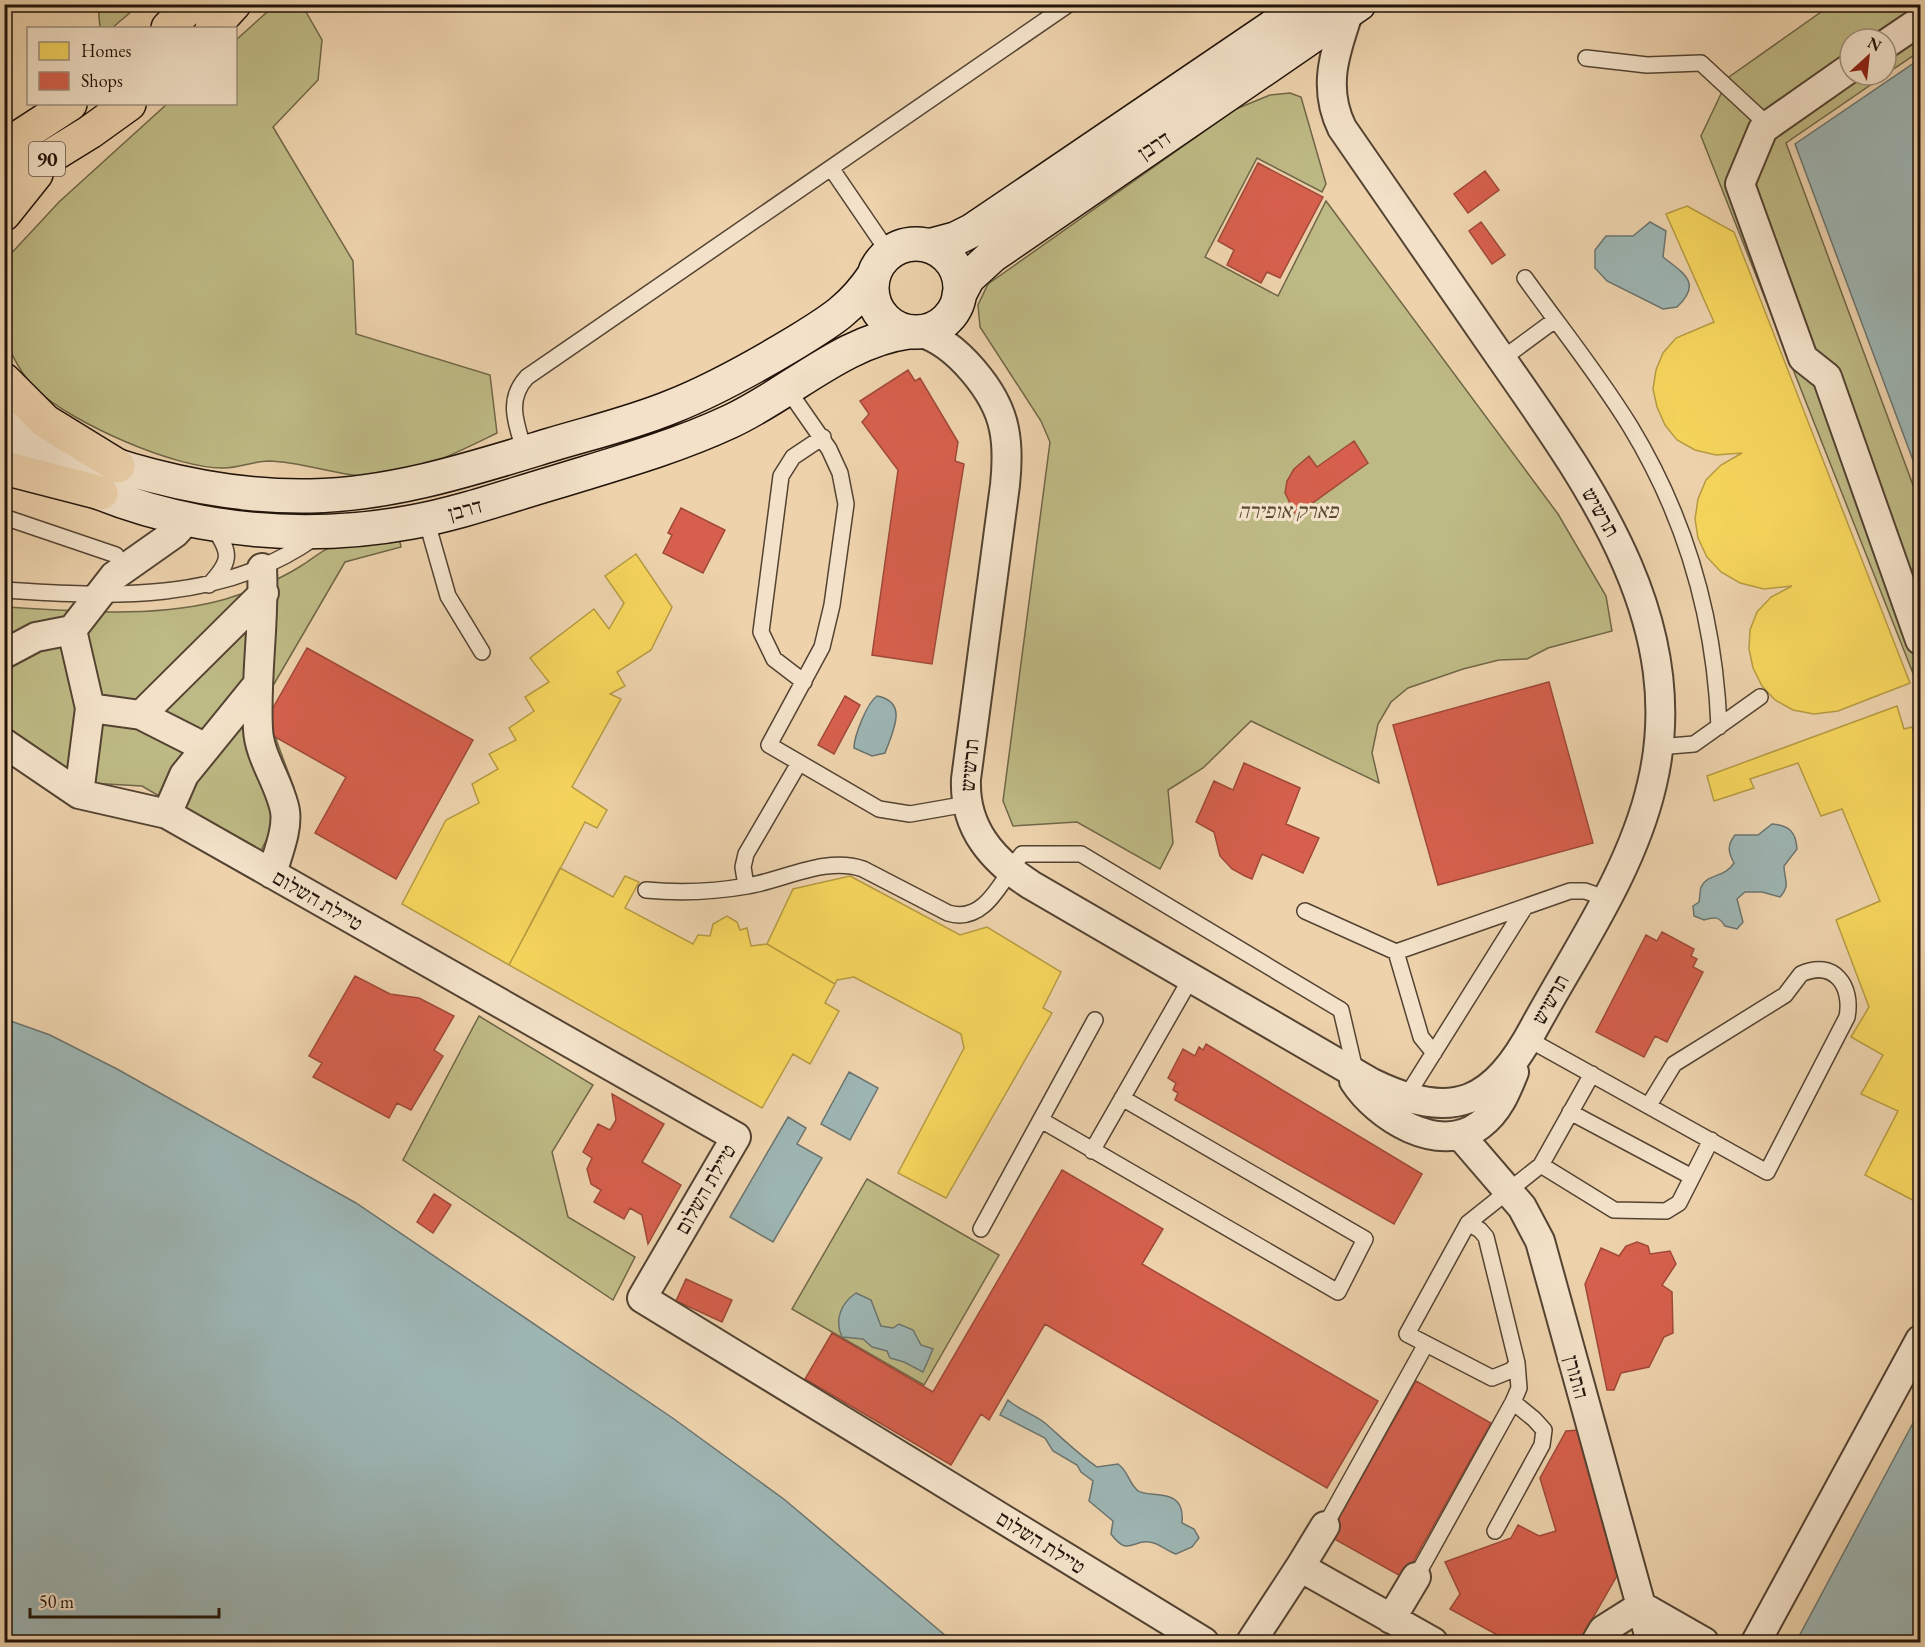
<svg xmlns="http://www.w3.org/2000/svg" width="1925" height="1647" viewBox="0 0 1925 1647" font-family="'EB Garamond','Frank Ruhl Libre',serif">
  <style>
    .green { fill: #beba85; stroke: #706647; stroke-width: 1.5 }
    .water { fill: #9db5b3; stroke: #6b746f; stroke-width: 1.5 }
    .homes { fill: #f6d55c; stroke: #b69b43; stroke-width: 1.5 }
    .shops { fill: #d6604d; stroke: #a04939; stroke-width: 1.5 }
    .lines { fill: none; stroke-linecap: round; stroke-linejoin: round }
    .lane-casing { stroke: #544332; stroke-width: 18 }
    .street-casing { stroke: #544332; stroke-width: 32 }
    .secondary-casing { stroke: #211309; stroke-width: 36 }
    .highway-casing { stroke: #211309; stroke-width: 36 }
    .lane { stroke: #f3e2c9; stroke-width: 15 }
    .street { stroke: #f3e2c9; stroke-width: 28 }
    .secondary { stroke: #f3e2c9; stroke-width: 33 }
    .highway { stroke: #edd2ac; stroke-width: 33 }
    .labels { text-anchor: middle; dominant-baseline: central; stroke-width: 6; stroke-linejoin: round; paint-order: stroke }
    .shield { fill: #f3e2c9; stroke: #605143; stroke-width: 1.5 }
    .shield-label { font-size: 20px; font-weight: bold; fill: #211309 }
    .street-label { font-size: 21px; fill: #211309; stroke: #f3e2c9 }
    .park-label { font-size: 21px; font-style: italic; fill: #584d34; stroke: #f3e2c9 }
  </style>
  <rect width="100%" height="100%" fill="#edd2ac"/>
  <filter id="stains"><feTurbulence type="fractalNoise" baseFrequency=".00333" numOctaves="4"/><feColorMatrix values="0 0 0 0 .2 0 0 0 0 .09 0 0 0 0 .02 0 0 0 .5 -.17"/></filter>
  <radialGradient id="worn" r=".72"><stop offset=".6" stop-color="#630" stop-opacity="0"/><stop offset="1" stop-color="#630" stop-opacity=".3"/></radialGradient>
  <path class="green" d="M98,5V4L139,5L112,28H100Z
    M275,5H302L322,40L318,80L273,127L353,261L356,334L490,375L497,433C464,449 410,477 373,477C338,476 304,462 269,461C254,461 239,468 224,468C176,469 72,423 37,390C22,375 11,355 5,336L4,264L7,258L59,202L167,104H236V40Z
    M1831,5H1920V51L1886,74V39H1850V75H1885L1786,143L1920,504V691L1701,136L1729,77Z
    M1290,93L1301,97L1326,184L1322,192L1257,158L1205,257L1278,296L1326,201L1558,514L1606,596L1612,631L1548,648L1527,659L1499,660L1463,669L1408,688L1391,702L1378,724L1372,753L1379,783L1251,721L1203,768L1168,790L1173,843L1160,869L1077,822L1013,826L1003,801L1050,442L1041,421L980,327L978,305L988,284L1236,109L1270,95Z
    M399,537L401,547L345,562L267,696L277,742L294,788L259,854L142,786L71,782L5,731L4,607C77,611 156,619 226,599C251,591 279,580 301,566C314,558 325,547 341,544C359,539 380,539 399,537Z
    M479,1016L593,1085L552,1152L568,1217L635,1257L613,1300L403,1160Z
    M867,1179L999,1255L924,1385L792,1309Z"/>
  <path class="water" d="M1920,59V479L1795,144Z
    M1650,222L1666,231L1663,257C1683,273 1703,283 1677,307L1663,309L1607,281L1595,268V250L1606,236H1633Z
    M877,696C909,702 893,731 885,753L872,756L854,748C854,736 867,703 877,696Z
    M1772,824C1789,825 1796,832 1797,849L1784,866C1784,880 1791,885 1780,897L1762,892H1745L1737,899L1743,922L1737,929L1725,926C1719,916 1714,917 1704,920L1694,916L1693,906L1699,902C1700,897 1700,890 1701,887C1708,873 1725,878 1734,863C1728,852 1727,845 1735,835H1758Z
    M5,1019L50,1035L117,1069L356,1203L674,1419L785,1500L953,1642H5Z
    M849,1072L878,1088L850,1140L821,1124Z
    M788,1117L806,1128L797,1144L822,1158L773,1242L730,1217Z
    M856,1293L871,1300L881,1326L893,1328L899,1324L913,1330L921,1345L933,1349L923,1372L904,1362L890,1358L887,1351L872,1347L863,1339L842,1337C834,1320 841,1303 856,1293Z
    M1008,1400C1019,1410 1034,1414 1045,1423C1062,1438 1078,1454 1097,1467L1118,1464C1128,1471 1128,1481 1137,1490C1147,1500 1186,1484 1182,1523L1194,1529L1199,1538L1192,1547L1176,1554C1167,1551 1157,1542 1149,1542C1132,1540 1128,1557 1111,1534L1113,1521L1089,1501L1093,1481L1081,1472L1077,1465L1053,1451L1045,1438L1000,1415Z
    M1920,1410V1642H1796Z"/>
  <path class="homes" d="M1687,206L1734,232L1910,683L1838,711L1814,714L1793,710L1775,700L1762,686L1753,668L1749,649L1750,630L1757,612L1771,597L1792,586L1764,589L1740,583L1721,572L1707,557L1698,538L1695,519L1698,499L1706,480L1721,465L1742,453L1716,455L1695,450L1677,440L1665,425L1657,407L1653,389L1656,370L1663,353L1676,338L1714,322L1666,214Z
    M636,554L672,607L651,650L617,672L625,686L610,694L621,699L572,787L607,810L597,828L585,822L509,965L402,904L446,820L479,803L472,784L498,769L489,754L516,740L509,728L534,711L525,697L549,682L530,658L594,609L609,629L624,603L605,576Z
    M1897,706L1904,729L1912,727L1920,749V1204L1865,1175L1898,1111L1861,1094L1883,1055L1851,1037L1869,1007L1836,920L1880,901L1842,809L1821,816L1798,763L1750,779L1754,788L1714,801L1707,776Z
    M560,868L613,897L625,876L639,882L625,908L693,944L698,935L710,936L713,924L727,916L737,922L740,930L747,928L751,946L767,944L835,984L825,1003L839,1011L810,1064L793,1054L762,1108L509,965Z
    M850,876L960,935L987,927L1061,972L1043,1008L1052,1013L946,1198L898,1173L964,1048L961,1034L854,977L837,980L835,984L767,944L793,889Z"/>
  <path class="shops" d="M1258,163L1323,197L1280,278L1267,272L1261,283L1227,265L1234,250L1218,241Z
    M1485,171L1499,190L1468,213L1454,194Z
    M1481,222L1505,255L1492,264L1469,231Z
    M908,370L915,381L920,378L958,442L955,461L964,464L932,664L872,655L898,470L862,422L869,414L860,401Z
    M1354,441L1368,463L1296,515L1285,493L1287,481L1294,469L1309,456L1317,467Z
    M681,508L725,530L703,573L663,553L672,535L668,533Z
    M307,648L473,740L396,879L315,833L346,777L261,729Z
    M1549,682L1593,843L1438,885L1393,725Z
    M845,696L860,705L834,754L818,745Z
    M1244,763L1300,788L1286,824L1319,838L1303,873L1262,854L1252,879L1245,876L1232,869L1220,856L1214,832L1196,822L1214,781L1233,790Z
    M1662,932L1694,949L1691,956L1697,959L1693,967L1703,972L1667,1042L1655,1036L1644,1057L1596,1032L1646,935L1657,941Z
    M355,976L390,994L419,998L454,1016L434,1050L443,1056L411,1110L397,1103L389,1118L313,1077L322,1063L309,1056Z
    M1206,1044L1422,1174L1394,1224L1175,1100L1178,1093L1173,1090L1176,1083L1168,1078L1183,1049L1195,1056L1199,1047L1203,1050Z
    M612,1094L664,1124L642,1162L681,1185L648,1244L642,1215L630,1208L624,1219L594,1202L601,1190L591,1184L587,1169L592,1158L583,1152L598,1124L610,1130L616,1120Z
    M1062,1170L1163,1229L1142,1264L1378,1401L1327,1488L1045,1324L989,1420L981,1414L951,1465L805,1379L832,1333L933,1392Z
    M434,1194L451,1205L433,1233L417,1222Z
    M1637,1242L1648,1246L1650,1254L1670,1251L1676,1264L1662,1285L1672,1292L1673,1333L1664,1337L1649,1367L1621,1373L1614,1390H1607L1585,1284L1601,1248L1619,1256L1626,1246Z
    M686,1279L732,1300L722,1322L676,1301Z
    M1416,1381L1491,1423L1404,1578L1329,1536Z
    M1579,1430L1618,1574L1579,1642H1510L1450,1609L1460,1594L1445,1562L1511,1538L1518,1525L1539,1536L1556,1531L1540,1478L1566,1431Z
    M1314,1635L1327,1642H1309Z"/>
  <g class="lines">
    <defs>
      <path id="lane" d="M1586,58L1647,65L1701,63L1768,125
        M831,168L889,253
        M1525,278C1560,327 1598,374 1630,426C1686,518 1715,620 1719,727
        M1502,359L1555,320
        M788,390L829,449L840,473L846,504L832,605L822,647L769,745L879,809L910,814L967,804
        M525,453C517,425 505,401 527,377L1069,4
        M4,517L116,555
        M426,519L448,596L482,652
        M209,585C231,561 232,554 213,527
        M4,590C112,597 222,603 314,538
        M804,682L774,659L761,632L781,476L793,457L823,437
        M1658,747L1694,744L1760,697
        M746,886L743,867L746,854L799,763
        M646,890C679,893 713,892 747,886C784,880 826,856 863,869L948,913C986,925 1003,877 1022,854H1081L1341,1010L1356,1074
        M1305,911L1396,952L1570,891H1585L1605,898
        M1396,952L1421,1037L1434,1053
        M1528,1039L1767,1172L1847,1017C1853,986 1834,959 1801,974L1785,995L1674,1064L1649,1105
        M1406,1097L1525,907
        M1570,1112L1692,1177
        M1041,1120L1338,1292L1365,1239L1122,1098
        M1092,1151L1191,978
        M1541,1165L1614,1210L1666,1211L1679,1203L1711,1140
        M1468,1223L1480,1230L1486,1237L1517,1363L1512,1370L1492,1378L1407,1334L1468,1223L1541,1165L1592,1074
        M981,1229L1095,1020
        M1325,1526L1426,1344
        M1495,1531L1542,1445L1544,1430L1534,1419L1513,1402
        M1416,1577L1513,1402L1519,1388L1517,1363"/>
      <path id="street" d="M1886,44L1920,21
        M1850,68L1763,129L1740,184L1803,358L1827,377L1920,640
        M919,332C956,342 997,392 1004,429C1008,448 1007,466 1005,485L966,779C964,828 992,860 1031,885L1372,1083C1454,1123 1494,1103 1535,1026C1577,949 1632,871 1652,784C1692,616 1582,475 1492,345C1442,273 1392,200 1342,128C1322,87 1335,52 1349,11
        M262,568C265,622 255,675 258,729C259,757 280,783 285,811C288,830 277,855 272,874
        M4,654L36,637L72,630
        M90,708L141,715L264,593
        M141,715L206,748
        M4,743L79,794L167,814L736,1137L642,1298L1204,1642
        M79,794L90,708L72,630L114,576L175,533L187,520
        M167,814L184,775L257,685
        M1354,1081C1377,1117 1439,1156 1480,1125C1498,1112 1506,1092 1514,1072
        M1460,1135L1522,1207L1540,1241L1651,1642
        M1300,1567L1325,1526
        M1391,1619L1416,1577
        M1251,1642L1300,1567L1433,1642
        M1596,1642L1603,1630L1641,1606L1704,1642
        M1756,1642L1920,1340"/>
      <path id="secondary" d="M872 288a44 44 0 1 1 88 0a44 44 0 1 1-88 0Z
        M929,246L955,239L973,230L1306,4
        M959,295L968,278L992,256L1359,4
        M4,414C86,467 214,498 311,496C394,494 471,469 550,445C590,433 632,423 671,407C714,390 753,368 793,344C827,323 851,310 874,275
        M4,443C124,522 271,548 412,522C461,513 508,496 556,482C614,464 673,448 729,422C790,394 842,341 909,332"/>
      <path id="highway" d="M168,28L192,4
        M212,28L234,4
        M4,147L70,104
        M4,185L90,132L129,104
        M4,214L36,174
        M4,380L45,421L118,466
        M4,468L101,493"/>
    </defs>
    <use href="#lane" class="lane-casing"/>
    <use href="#street" class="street-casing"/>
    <use href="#secondary" class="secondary-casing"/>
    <use href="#highway" class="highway-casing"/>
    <use href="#lane" class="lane"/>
    <use href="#street" class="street"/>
    <use href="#secondary" class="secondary"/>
    <use href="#highway" class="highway"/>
  </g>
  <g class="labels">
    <rect class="shield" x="29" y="142" width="36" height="34" rx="4.5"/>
    <g class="shield-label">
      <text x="47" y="159">90</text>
    </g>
    <g class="street-label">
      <text transform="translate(1154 145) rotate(-34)">דרבן</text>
      <text transform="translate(465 509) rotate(-15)">דרבן</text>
      <text transform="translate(1601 512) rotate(60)">תרשיש</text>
      <text transform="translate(969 765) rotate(-85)">תרשיש</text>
      <text transform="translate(318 900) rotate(30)">טיילת השלום</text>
      <text transform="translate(1550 999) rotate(-61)">תרשיש</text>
      <text transform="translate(705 1189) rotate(-60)">טיילת השלום</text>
      <text transform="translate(1577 1377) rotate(75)">התורן</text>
      <text transform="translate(1041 1542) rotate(32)">טיילת השלום</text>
    </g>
    <g class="park-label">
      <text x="1288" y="510">פארק אופירה</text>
    </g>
  </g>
  <rect width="1925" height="1647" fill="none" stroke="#edd2ac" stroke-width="24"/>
  <rect x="6" y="6" width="1913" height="1635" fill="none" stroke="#211309" stroke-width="3"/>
  <rect x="12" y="12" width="1901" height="1623" fill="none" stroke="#211309" stroke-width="1.5"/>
  <rect x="27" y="27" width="210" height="78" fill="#f3e2c9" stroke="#9f8f7c" stroke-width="1.5"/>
  <rect x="39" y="42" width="30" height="18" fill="#f6d55c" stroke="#9f8f7c" stroke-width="1.5"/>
  <text x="81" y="57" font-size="18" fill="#211309">Homes</text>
  <rect x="39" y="72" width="30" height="18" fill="#d6604d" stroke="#9f8f7c" stroke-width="1.5"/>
  <text x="81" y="87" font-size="18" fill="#211309">Shops</text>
  <g transform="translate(1868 57) rotate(27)"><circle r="28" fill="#f3e2c9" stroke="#9f8f7c" stroke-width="1.5"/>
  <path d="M0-4.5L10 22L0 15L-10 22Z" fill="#8f2418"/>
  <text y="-9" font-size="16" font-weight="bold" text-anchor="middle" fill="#211309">N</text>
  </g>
  <path d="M30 1608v9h189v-9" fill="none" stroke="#211309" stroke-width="3"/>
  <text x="39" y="1608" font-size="18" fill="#211309" stroke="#f3e2c9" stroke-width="4.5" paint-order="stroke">50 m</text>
  <rect width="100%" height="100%" filter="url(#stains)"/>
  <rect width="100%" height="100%" fill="url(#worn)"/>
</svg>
